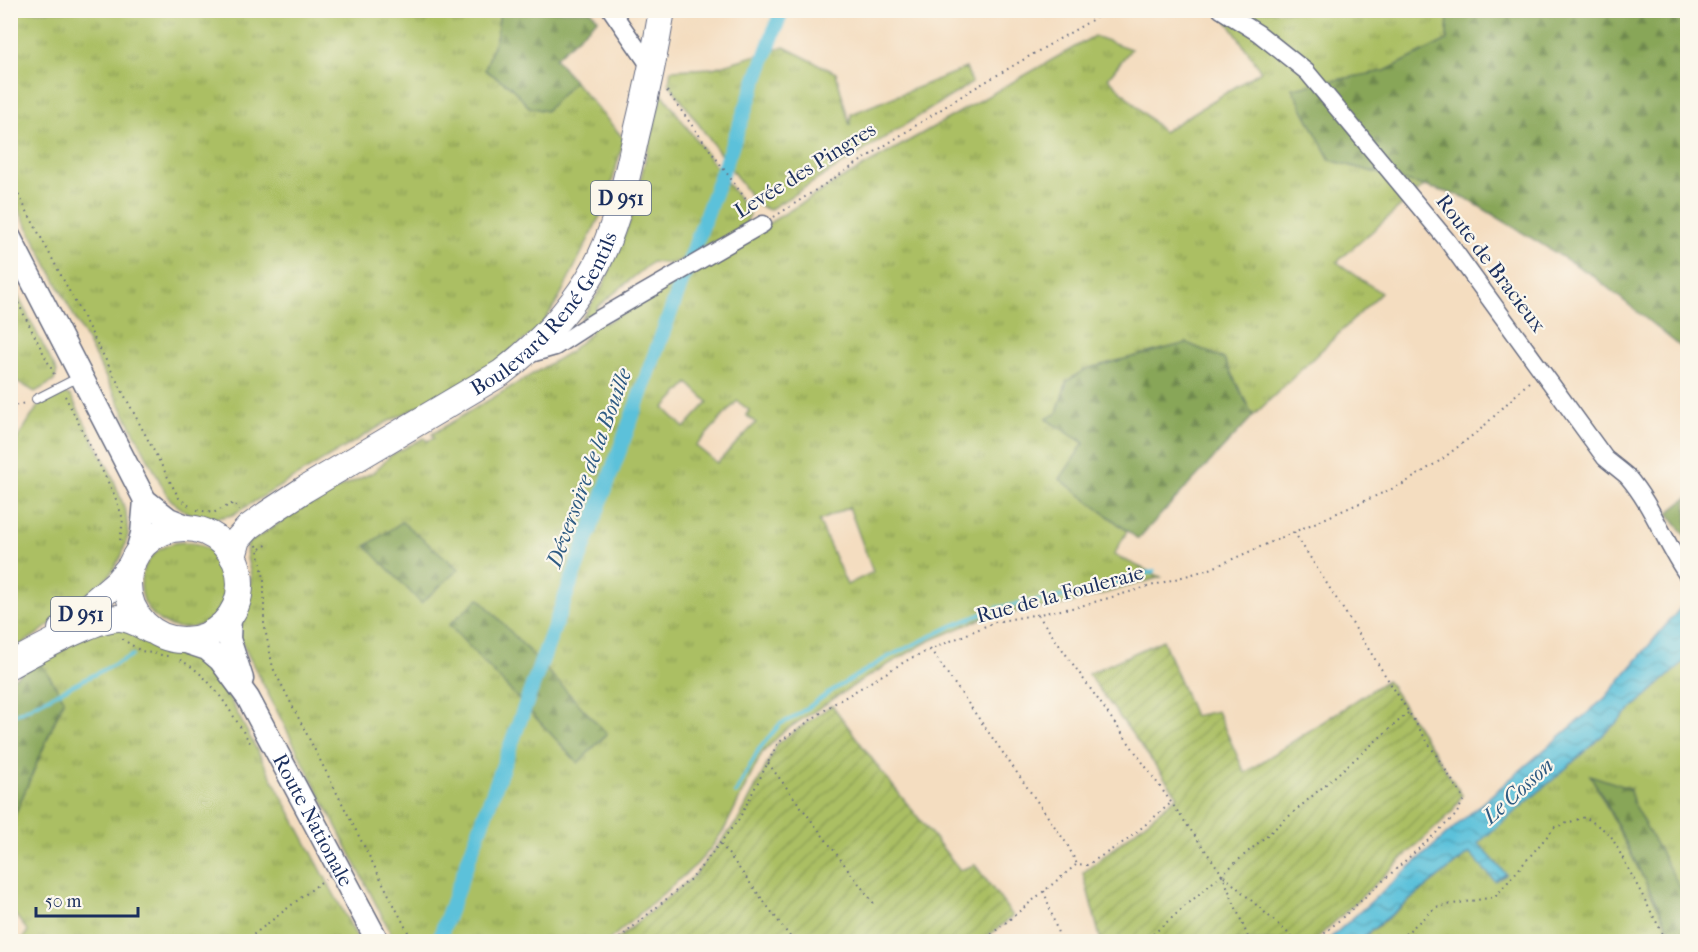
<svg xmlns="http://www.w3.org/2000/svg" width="1698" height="952" viewBox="0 0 1698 952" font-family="'IM FELL French Canon',serif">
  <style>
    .grass { fill: url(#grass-tufts); stroke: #637760; stroke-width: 1.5; fill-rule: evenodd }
    .forest { fill: url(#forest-firs); stroke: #526a5c; stroke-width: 1.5 }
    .garden { fill: url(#garden-furrows); stroke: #637760; stroke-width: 1.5 }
    .water { fill: url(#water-waves); stroke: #3c789c; stroke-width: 1.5 }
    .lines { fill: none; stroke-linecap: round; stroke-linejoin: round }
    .stream { stroke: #5cc1da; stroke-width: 4 }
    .canal { stroke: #5cc1da; stroke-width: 15 }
    .lane-casing { stroke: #676c80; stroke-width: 10 }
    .street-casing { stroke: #676c80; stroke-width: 19 }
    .secondary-casing { stroke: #676c80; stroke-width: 25 }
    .primary-casing { stroke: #676c80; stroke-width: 28 }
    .path { stroke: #676c80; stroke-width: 2; stroke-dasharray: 1.5 4.5; stroke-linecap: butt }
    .lane { stroke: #fff; stroke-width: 8 }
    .street { stroke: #fff; stroke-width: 16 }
    .secondary { stroke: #fff; stroke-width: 22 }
    .primary { stroke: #fff; stroke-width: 26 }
    .labels { text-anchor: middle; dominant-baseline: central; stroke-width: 4.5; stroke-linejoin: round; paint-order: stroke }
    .shield { fill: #fbf7ec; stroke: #5e6b89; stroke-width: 1.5 }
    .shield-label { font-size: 20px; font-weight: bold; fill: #1b2f5e }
    .street-label { font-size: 21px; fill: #1b2f5e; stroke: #fbf7ec }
    .water-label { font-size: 22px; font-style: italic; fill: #2e5b83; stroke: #fbf7ec }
  </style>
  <defs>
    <pattern id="grass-tufts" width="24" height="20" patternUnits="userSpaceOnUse" patternTransform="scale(1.5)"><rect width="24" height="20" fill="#abbf63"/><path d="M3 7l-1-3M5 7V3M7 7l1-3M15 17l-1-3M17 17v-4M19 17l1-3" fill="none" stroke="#8a9c55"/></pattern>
    <pattern id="forest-firs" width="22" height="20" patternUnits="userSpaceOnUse" patternTransform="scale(1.5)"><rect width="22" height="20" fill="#88a659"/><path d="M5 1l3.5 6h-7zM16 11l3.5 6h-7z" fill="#6e884d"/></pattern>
    <pattern id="garden-furrows" width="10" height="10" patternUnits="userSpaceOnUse" patternTransform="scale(1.5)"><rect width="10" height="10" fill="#abbf63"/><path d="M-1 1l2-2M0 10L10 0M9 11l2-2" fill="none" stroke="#8a9c55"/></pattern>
    <pattern id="water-waves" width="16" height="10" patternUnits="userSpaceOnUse" patternTransform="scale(1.5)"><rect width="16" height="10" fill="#5cc1da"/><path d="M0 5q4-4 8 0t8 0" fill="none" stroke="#4b9db4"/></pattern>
  </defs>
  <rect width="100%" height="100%" fill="#fbf7ec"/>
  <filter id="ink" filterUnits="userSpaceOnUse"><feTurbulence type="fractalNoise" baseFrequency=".0167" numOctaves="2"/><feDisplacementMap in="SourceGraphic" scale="12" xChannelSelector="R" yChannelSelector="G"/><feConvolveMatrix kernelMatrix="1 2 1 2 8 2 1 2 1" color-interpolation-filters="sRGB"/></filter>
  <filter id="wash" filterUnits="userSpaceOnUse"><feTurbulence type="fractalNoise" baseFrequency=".008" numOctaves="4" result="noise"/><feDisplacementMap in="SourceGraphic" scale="24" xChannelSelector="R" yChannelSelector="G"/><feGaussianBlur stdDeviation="1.35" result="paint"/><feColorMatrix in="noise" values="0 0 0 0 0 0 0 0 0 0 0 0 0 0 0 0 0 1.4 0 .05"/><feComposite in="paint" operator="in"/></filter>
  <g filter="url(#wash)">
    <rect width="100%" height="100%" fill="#f4ddc0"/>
    <path class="grass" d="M10,11H500L497,35L485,70L510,86L529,107L546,111L574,81L624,139L606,204L558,300L540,328L469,382L387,422L232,515C202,522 190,519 168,497L11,195Z
      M1220,11H1448L1447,40L1385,71L1292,88L1330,160L1424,186L1337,262L1381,293L1253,416L1224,359L1187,343L1086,369L1067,381L1057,413L1047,420L1084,443L1060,479L1127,531L1114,555L1161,577L1067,604L985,617L927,642L867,677L784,731L762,753L725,828L711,848L697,864L608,941H395L240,639C236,618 251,599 251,577C250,565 244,557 247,544L318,498L374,472L391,455L424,438L427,441L434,438L432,434L568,353L591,333L586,316L581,320L603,286L630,221L662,93L750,214L745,226L673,264L652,262L596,308L606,323L838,181L1094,36L1131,49L1108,78L1163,132L1261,71ZM688,383L708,402L684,428L664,408ZM737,401L749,410L746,415L756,423L717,463L696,446ZM849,507L873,572L847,585L819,521ZM479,599L606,734L578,763L450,625Z
      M784,47L836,73L850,126L851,114L966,68L972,83L769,210L756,204L669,83L671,70L713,68Z
      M10,281L57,372L54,381L35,392L11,378Z
      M61,392L71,396L112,475L126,512L128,535L122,555L109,576L39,633L11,651V449L38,406Z
      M141 585a43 43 0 1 1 86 0a43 43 0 1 1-86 0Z
      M104,626H127L162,649L192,656L219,679L359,941H21L28,931L11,910V824L64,700L39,660Z
      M1687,659V900L1635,807L1629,788L1591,776L1675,941L1358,942L1469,853L1495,881L1506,875L1478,843L1563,771Z"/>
    <path class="forest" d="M500,11H591L598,19L555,58L574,81L546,111L529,107L510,86L485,70L497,35Z
      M1448,11H1687V352L1592,275L1464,197L1330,160L1292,88L1385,71L1447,40Z
      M1187,343L1224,359L1253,416L1138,539L1060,479L1084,443L1046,419L1057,413L1067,381L1086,369Z
      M1687,498V538L1668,513Z
      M402,522L459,569L421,603L366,546Z
      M479,598L607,734L578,763L449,625Z
      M39,660L64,699L11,824V680Z
      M1590,775L1629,788L1635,807L1687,900V941H1675L1602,795Z"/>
    <path class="garden" d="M1163,640L1194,716L1217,711L1245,773L1387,680L1462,795L1451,813L1314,941H1101L1083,873L1178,796L1088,674Z
      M832,705L881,771L960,870L975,865L1013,916L982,941H615L694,876L739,819L778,743Z"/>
    <path class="water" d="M1687,600V659L1563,771L1478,843L1506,874L1495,881L1469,853L1358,941H1327L1474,810L1605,698Z"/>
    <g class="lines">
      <path class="stream" d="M10,717L133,655
        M736,793L759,749L780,724L793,718L833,690L888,657L954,625L997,608L1082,593L1154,571"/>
      <path class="canal" d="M438,942L782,10"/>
    </g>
  </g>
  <g filter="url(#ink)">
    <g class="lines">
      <defs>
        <path id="lane" d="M36,399L81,376"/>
        <path id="street" d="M611,10L651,68
          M1221,10L1258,33L1307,72L1446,239L1605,458C1612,464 1620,470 1627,476C1653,506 1665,544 1688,576
          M527,355L555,347L595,321L763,224"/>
        <g id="secondary">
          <path d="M10,238L145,500L169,519L194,529"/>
          <path d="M136,555L142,534L145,500"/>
          <path d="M230,617L229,639L242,679"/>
          <path id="s1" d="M180,640L207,649L220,660L248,698L378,942"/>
        </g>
        <g id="primary">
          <circle cx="184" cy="584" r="56"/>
          <path id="s2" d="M233,557L238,539L249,527L267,514L305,489L501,373C535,347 565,316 588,280C615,237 625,185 636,136C646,95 655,53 662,10"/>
          <path d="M61,630L116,583L132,564"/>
          <path d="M10,665C34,652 94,618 119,618C131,618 140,625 150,630"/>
        </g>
      </defs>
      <use href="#lane" class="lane-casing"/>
      <use href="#street" class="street-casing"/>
      <use href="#secondary" class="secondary-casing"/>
      <use href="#primary" class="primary-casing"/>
      <path class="path" d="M667,91L755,212
        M10,179L173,487L179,498L192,508
        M774,217L968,92L1109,10
        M10,287L56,378
        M65,396L114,494L123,519L120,542
        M10,407L25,403
        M197,510L213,513L234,503L239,511
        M1294,532L1464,799L1456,815L1315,942
        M257,545L264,578V624L273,668L413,942
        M260,549L268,544
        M1038,615L1222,874L1250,942
        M122,639L141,651L172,657
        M930,649L1067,844L1077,864
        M180,660C213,676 232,715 251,744
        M768,763L875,905
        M721,844L794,942
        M1224,876L1298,942
        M1044,891L1061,942
        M244,942L325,879
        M615,942L694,876L739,819L778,743L832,705L911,658L995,622L1077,607L1210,569L1403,484L1441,460L1482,428L1530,381
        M982,942L1077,864L1087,865L1127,840L1171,803
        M1144,942L1408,713
        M1396,942L1436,907L1495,897L1555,827L1585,817L1610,834L1667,942"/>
      <use href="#lane" class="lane"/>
      <use href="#street" class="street"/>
      <use href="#secondary" class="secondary"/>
      <use href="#primary" class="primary"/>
    </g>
  </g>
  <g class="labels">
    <g class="shield">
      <rect x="591" y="181" width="60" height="34" rx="4.5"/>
      <rect x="51" y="597" width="60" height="34" rx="4.5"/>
    </g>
    <g class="shield-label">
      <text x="621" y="198">D 951</text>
      <text x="81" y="614">D 951</text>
    </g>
    <g class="street-label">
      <text transform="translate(805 170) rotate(-32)">Levée des Pingres</text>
      <text transform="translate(1491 263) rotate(53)">Route de Bracieux</text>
      <text stroke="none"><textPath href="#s2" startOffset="404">Boulevard René Gentils</textPath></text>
      <text transform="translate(1060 594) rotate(-15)">Rue de la Fouleraie</text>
      <text stroke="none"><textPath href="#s1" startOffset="231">Route Nationale</textPath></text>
    </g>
    <g class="water-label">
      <text transform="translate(589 468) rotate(-70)">Déversoire de la Bouille</text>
      <text transform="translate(1518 791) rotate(-42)">Le Cosson</text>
    </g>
  </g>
  <rect width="1698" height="952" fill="none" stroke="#fbf7ec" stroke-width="36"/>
  <path d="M36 907v9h102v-9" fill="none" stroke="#1b2f5e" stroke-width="3"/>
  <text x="45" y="907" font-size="18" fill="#1b2f5e" stroke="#fbf7ec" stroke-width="4.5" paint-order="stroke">50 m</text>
</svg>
